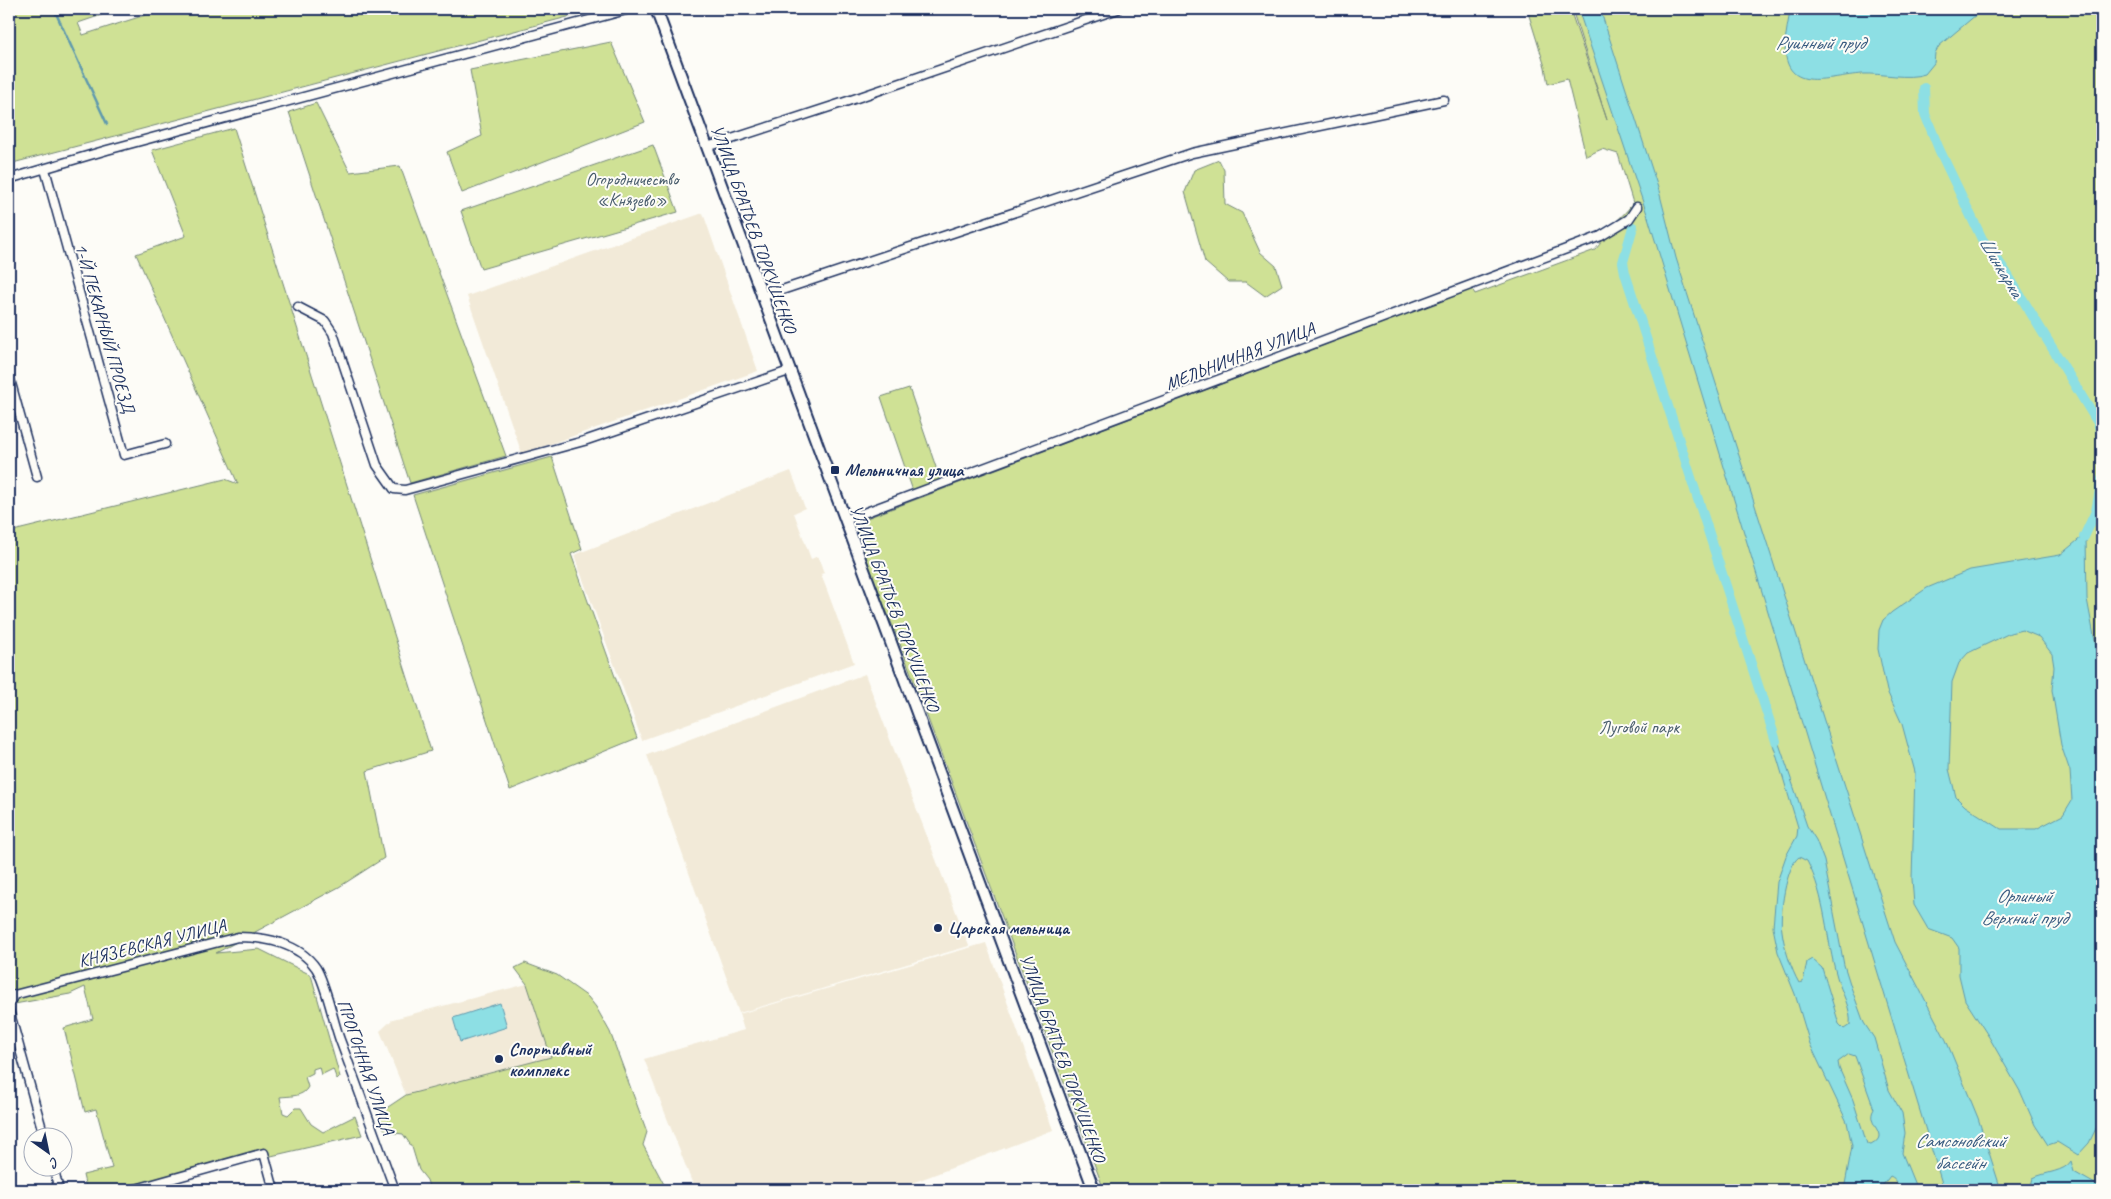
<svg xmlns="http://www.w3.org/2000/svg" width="2111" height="1199" viewBox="0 0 2111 1199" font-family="Caveat,sans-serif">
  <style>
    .built { fill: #f2ead8 }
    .green { fill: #cfe195; stroke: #75887a }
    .water { fill: #8ddfe4; stroke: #5f99ae; fill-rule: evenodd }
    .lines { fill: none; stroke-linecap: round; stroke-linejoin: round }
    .stream { stroke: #5f99ae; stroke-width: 2.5 }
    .canal { stroke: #8ddfe4; stroke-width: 10 }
    .street-casing { stroke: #1b2f5e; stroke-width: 11 }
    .secondary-casing { stroke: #1b2f5e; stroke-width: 14 }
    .street { stroke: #fdfcf7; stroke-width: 8 }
    .secondary { stroke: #fdfcf7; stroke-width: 10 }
    .poi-dot { fill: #1b2f5e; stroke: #fdfcf7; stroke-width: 2 }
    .labels { text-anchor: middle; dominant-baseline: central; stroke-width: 4; stroke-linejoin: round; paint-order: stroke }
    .park-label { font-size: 18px; fill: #485c6c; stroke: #fdfcf7 }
    .street-label { font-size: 18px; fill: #1b2f5e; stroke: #fdfcf7 }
    .poi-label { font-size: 18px; font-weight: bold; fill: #1b2f5e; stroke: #fdfcf7; text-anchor: start }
    .water-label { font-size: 19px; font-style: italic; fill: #385b80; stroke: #fdfcf7 }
  </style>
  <rect width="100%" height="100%" fill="#fdfcf7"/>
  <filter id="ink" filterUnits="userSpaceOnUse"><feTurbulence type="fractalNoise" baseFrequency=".02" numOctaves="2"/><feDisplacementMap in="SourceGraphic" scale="10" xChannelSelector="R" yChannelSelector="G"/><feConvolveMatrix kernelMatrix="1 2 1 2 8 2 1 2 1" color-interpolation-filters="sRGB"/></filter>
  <g filter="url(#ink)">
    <path class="built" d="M703,213L758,371L522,454L467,296Z
      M791,471L805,508L794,513L811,559L818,556L824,573L821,574L854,663L642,740L574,555Z
      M865,674L969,946L739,1013L647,755Z
      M986,943L1053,1130L893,1190H695L644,1059L744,1030L739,1014Z
      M527,984L551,1057L406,1095L380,1031L393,1019Z"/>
    <path class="green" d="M9,9H119L78,23L83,35L164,9H598L9,164Z
      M1527,9H1570L1607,120L1572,9H2102V1190H1104L900,644L851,524L1472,289L1475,294L1595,250C1602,243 1605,234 1611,227C1619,218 1626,213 1633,203L1618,154L1602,149L1586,156L1567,79L1548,84L1545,67Z
      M611,42L645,122L462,193L447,152L482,136L470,70Z
      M316,103L350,172L400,166L506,456L410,483L289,112Z
      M234,128L431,751L367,771L384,858L339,887L216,953L259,949L311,975L340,1077L337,1080L333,1069L321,1075L319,1067L313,1069V1073L305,1077L308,1087C303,1097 290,1096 280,1097L283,1113L288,1115L295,1108H301L311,1124L323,1132L355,1116L362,1135L124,1190H77L86,1188L83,1175L112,1168L96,1109L85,1112L64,1028L93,1019L85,987L70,994L9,1005V532L225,479L238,484L136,254L186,236L152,150Z
      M653,145L678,212L481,269L461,211Z
      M1219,160L1224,170L1225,204L1242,213L1260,252L1276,266L1282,285L1265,296L1246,282H1228L1205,262L1185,192L1194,170Z
      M909,388L941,482L913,491L881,397Z
      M552,457L582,549L571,554L637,738L510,790L413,495Z
      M525,963L557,975L588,997L596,1007L610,1032L647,1132L643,1145L667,1190H654L652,1184L632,1190H430L427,1180L419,1170L412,1147L403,1134L387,1132L379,1122V1113L406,1095L551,1057L527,984L515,968Z"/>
    <path class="water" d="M1578,9H1600L1659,191L1676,258L1700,334L1895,942L1946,1040L1978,1118L2001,1190H1944L1648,217Z
      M1790,9H1983L1939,46L1935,53L1934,63L1925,74C1907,80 1882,73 1862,74C1829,76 1786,95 1785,47C1785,34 1789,21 1790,9Z
      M2083,536L2086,537L2087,599L2102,678V1116L2089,1143L2078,1155L2057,1142L2048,1145L2035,1125L2021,1093L1989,1037L1965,1000L1959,975V948L1952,938L1928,929L1914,905L1912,879L1915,772L1902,724L1887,691L1878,649L1879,630L1883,620L1892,612L1927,588L1970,570L2060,555ZM2022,630L2039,637L2052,654L2054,667L2052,690L2061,745L2070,771L2072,800L2063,815L2036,829H2001L1965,806L1956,797L1949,769L1952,682L1959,663L1968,653L2010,633Z
      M1774,729L1807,826L1816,840L1824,861L1844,965L1851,987L1864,1023L1874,1038L1889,1090L1902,1113L1905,1133L1902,1153L1917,1190H1897C1898,1183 1897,1179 1890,1176L1879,1190H1844L1852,1146L1847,1122L1810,1044L1795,994L1778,952L1773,927L1777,882L1786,856L1797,836L1798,827L1769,731ZM1799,857L1807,861C1826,897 1826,939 1837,977C1841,992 1852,1009 1850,1025L1844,1029L1839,1024L1822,968L1812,959L1807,962L1803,982L1799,983C1791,969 1784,947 1782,931C1779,915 1786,866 1799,857ZM1849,1054L1855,1056L1874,1109C1864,1125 1892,1134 1871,1145L1867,1144L1853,1100L1839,1068L1838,1062Z
      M500,1003L507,1027L460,1042L453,1018Z
      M2071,1161L2074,1172L2102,1188V1190H2030L2033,1178C2045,1172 2065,1172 2071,1161Z"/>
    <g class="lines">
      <path class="stream" d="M54,9L107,124"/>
      <path class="canal" d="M1924,88L1925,114L1939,149L1982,239L2006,272L2087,405L2098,423L2102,436
        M1633,227L1623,262L1625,273L1776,741
        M2084,537L2096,511L2102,479"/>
      <defs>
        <path id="street" d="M707,147L848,101L1118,9
          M45,169L124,455L165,444
          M9,179L107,150L630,9
          M761,297L1192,153L1444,100
          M298,307L325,321L333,333L377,465L394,489L405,490L584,441L789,371
          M9,376L37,477
          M845,520L1601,236L1629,219L1637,207
          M9,1004L14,995L238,937C265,937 299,943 316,968C326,984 333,1021 340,1040C359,1090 376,1140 395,1190
          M9,1010L44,1136
          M53,1166L59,1190
          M132,1190L264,1153L274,1190"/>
        <path id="secondary" d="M656,9L1094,1190"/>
      </defs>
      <use href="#street" class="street-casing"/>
      <use href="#secondary" class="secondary-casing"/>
      <use href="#street" class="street"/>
      <use href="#secondary" class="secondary"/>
    </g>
  </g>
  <g class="poi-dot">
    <rect x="830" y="465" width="10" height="10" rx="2.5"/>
    <circle cx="938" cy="928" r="5"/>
    <circle cx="499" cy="1059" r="5"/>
  </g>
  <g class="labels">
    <g class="park-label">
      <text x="632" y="179">Огородничество<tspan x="632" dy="21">«Князево»</tspan></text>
      <text x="1639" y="727">Луговой парк</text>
    </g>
    <g class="street-label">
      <text transform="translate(754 229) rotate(70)">УЛИЦА БРАТЬЕВ ГОРКУШЕНКО</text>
      <text transform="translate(105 328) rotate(74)">1-Й ПЕКАРНЫЙ ПРОЕЗД</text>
      <text transform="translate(1240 356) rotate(-21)">МЕЛЬНИЧНАЯ УЛИЦА</text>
      <text transform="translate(895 608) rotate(69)">УЛИЦА БРАТЬЕВ ГОРКУШЕНКО</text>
      <text transform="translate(152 943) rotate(-14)">КНЯЗЕВСКАЯ УЛИЦА</text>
      <text transform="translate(1063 1058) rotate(70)">УЛИЦА БРАТЬЕВ ГОРКУШЕНКО</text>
      <text transform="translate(366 1067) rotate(71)">ПРОГОННАЯ УЛИЦА</text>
    </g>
    <g class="poi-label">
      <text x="845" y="470">Мельничная улица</text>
      <text x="948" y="928">Царская мельница</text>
      <text x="509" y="1049">Спортивный<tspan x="509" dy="21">комплекс</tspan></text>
    </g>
    <g class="water-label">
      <text x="1820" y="43">Руинный пруд</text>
      <text transform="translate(2001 267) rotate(59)">Шинкарка</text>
      <text x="2024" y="896">Орлиный<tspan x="2024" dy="22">Верхний пруд</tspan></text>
      <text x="1960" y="1141">Самсоновский<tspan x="1960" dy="22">бассейн</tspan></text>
    </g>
  </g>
  <rect width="2111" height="1199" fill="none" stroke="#fdfcf7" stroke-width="30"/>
  <rect x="15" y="15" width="2081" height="1169" fill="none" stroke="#1b2f5e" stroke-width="2" filter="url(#ink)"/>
  <g transform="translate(48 1152) rotate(147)"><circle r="24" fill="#fdfcf7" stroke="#a3aaba"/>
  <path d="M0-4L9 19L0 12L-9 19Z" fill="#1b2f5e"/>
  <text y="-8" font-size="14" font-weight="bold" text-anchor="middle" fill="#1b2f5e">С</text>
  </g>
</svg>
